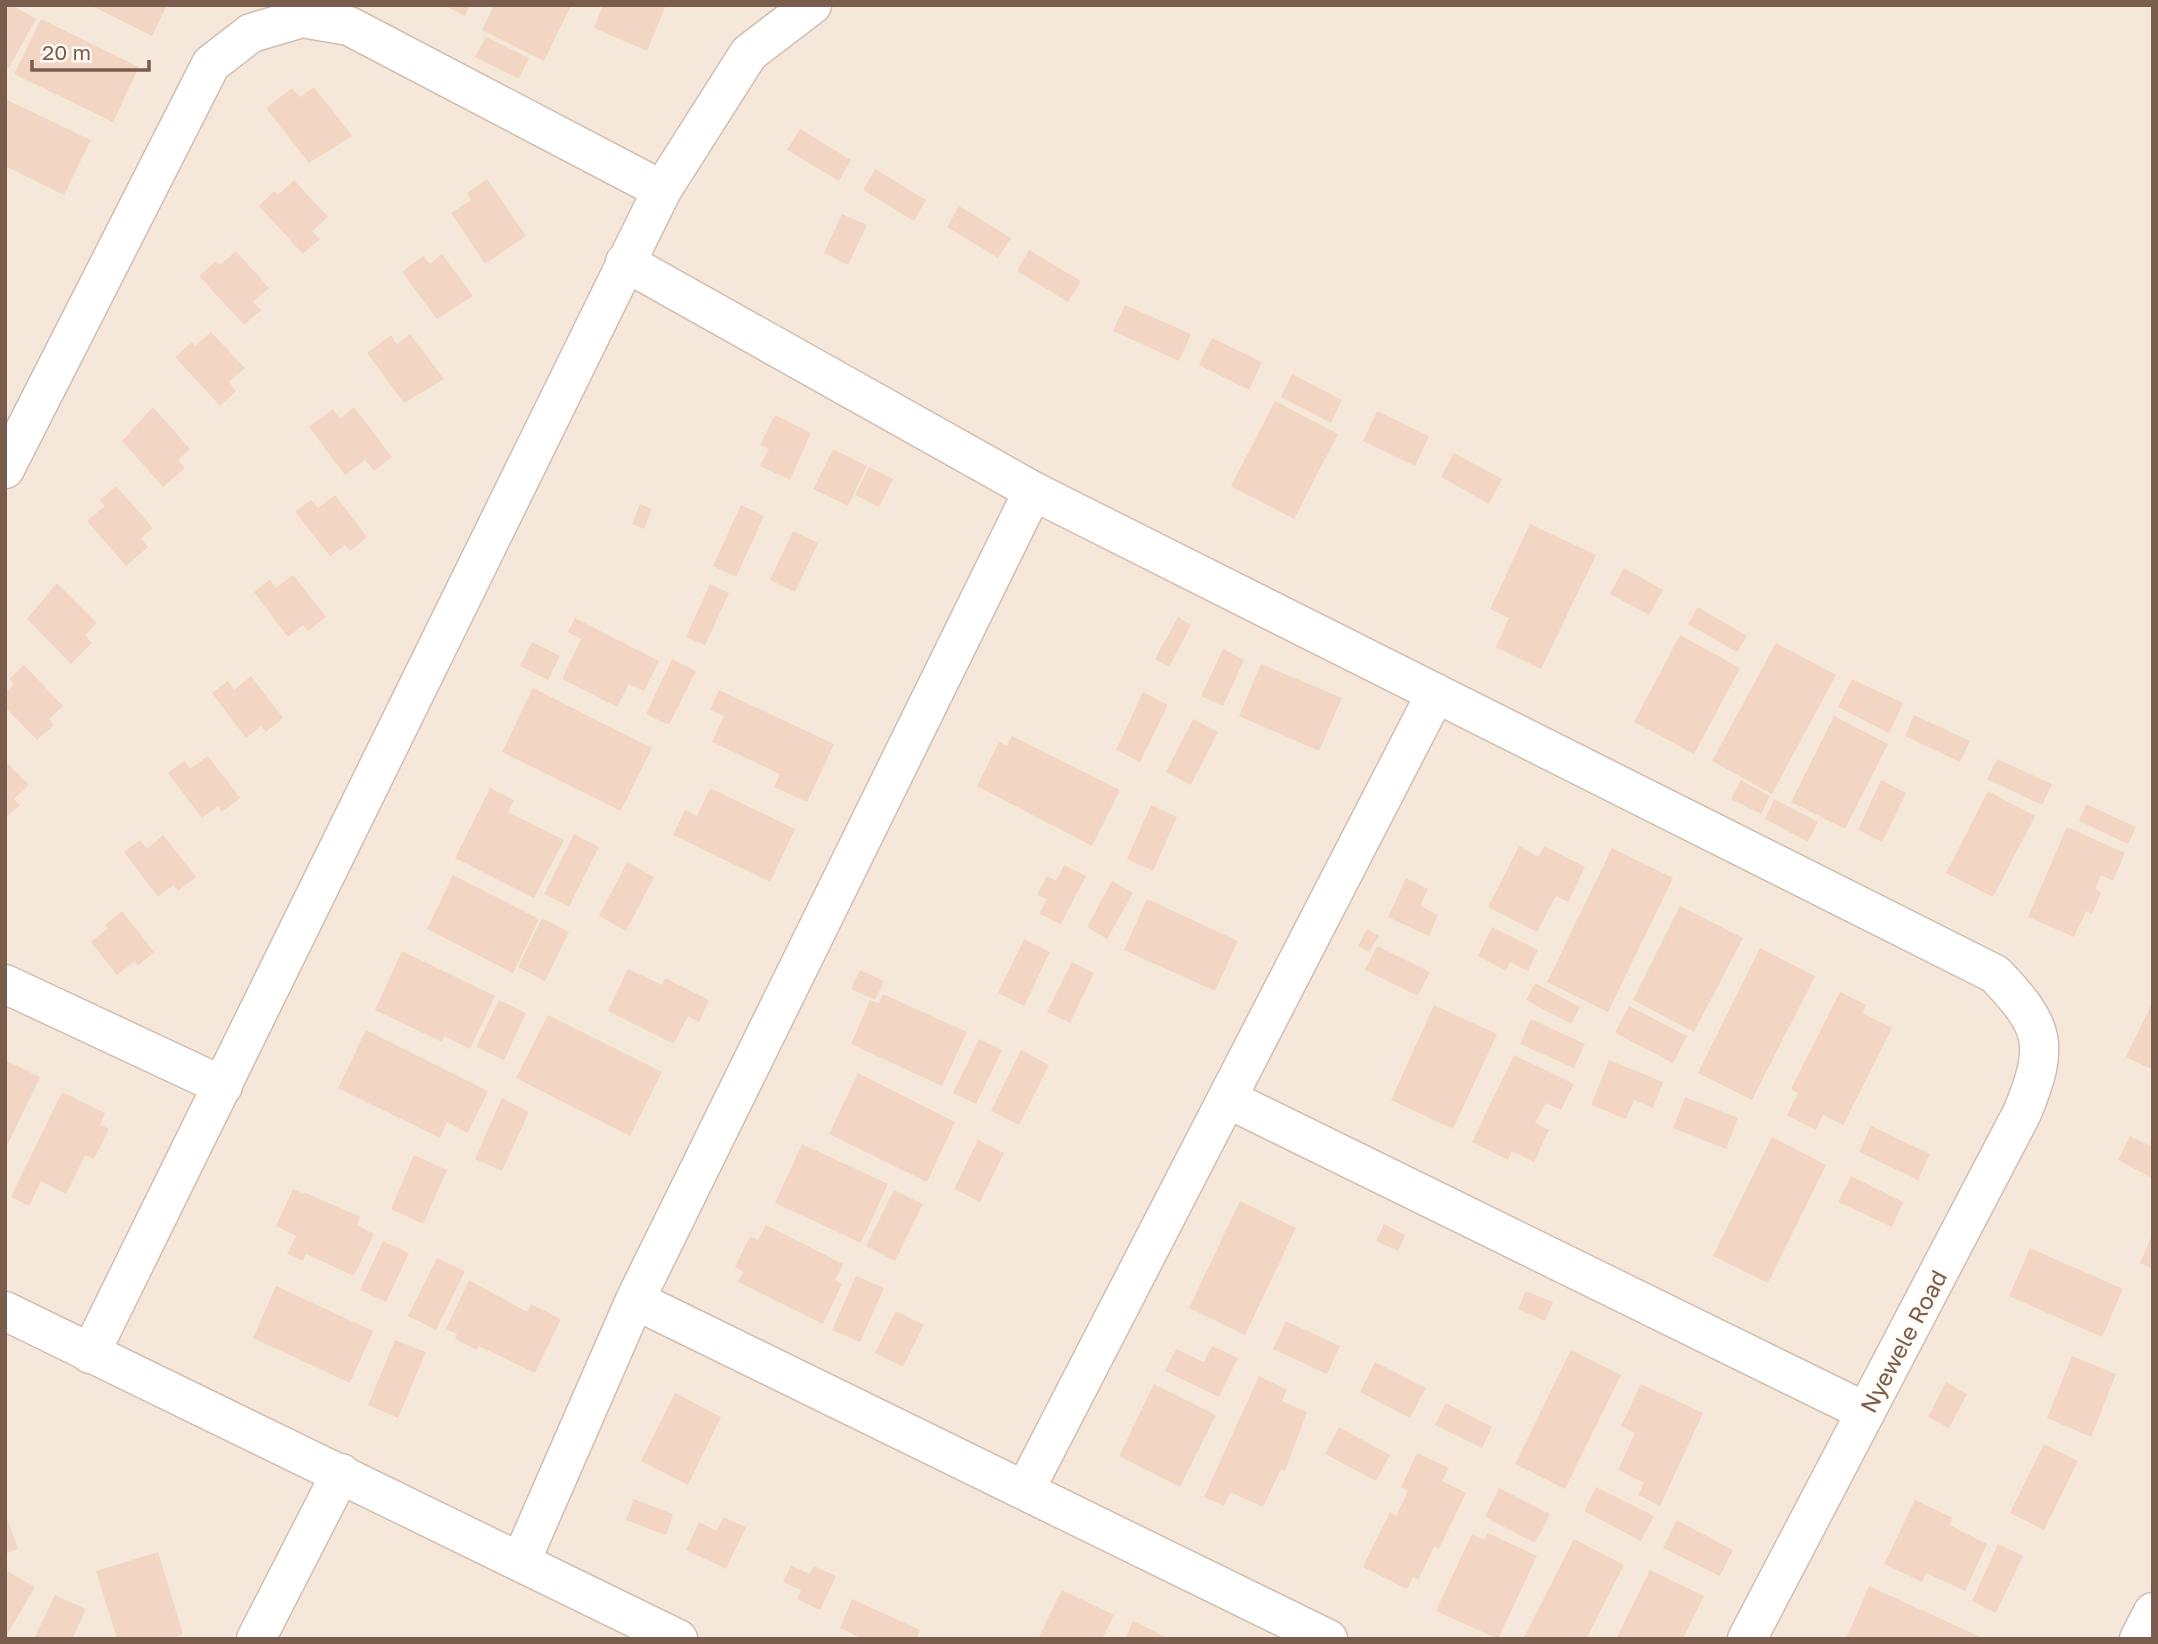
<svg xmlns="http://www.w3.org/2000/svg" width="2158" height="1644" viewBox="0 0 2158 1644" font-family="'Golos Text',sans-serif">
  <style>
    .residential { fill: #f5e8da }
    .building { fill: #f3d5c3 }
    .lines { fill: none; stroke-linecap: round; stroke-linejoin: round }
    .minor-casing { stroke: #d1beb0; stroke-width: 41 }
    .minor { stroke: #fff; stroke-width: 38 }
    .labels { text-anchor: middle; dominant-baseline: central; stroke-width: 5; stroke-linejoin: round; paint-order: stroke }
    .street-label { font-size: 23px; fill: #7a5c4d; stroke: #fffaf3 }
  </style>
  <rect width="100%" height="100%" fill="#fdf6ec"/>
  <path class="residential" d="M5,5H2153V1639H5Z"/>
  <path class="building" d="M5,5H12L36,19L9,68L5,66Z
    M90,5H167L152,36Z
    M443,5H470L465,16Z
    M494,5H571L544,61L482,30Z
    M603,5H666L647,51L594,28Z
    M41,19L139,67L113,122L14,74Z
    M486,37L529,58L519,79L475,57Z
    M314,87L352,136L309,163L266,108L292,88L300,97Z
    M5,99L91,140L64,195L5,166Z
    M800,129L851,160L839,181L787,150Z
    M875,169L926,200L914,221L863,190Z
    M487,179L526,236L485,264L451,213L471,200L467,193Z
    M294,180L328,217L312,231L320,239L303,254L259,206L274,191L278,195Z
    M959,206L1011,238L998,258L947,227Z
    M842,214L867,225L848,265L824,253Z
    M1029,250L1081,281L1068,302L1017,271Z
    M236,251L269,288L253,302L261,310L244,325L199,276L216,261L220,265Z
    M442,254L473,296L437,319L402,272L423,256L430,264Z
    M1125,305L1191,334L1179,361L1113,331Z
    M211,332L245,368L229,382L236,391L220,406L175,357L192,342L195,346Z
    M410,334L444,379L404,403L367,353L391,335L397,344Z
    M1212,338L1262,362L1249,390L1199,365Z
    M1292,374L1342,400L1331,423L1281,397Z
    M1275,401L1338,434L1294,519L1231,486Z
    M153,407L190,449L178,460L185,468L163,487L122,441Z
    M354,407L392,457L374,471L365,460L345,475L309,427L333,409L340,419Z
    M1377,411L1429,436L1415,466L1363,441Z
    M775,415L811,433L790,480L760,466L769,449L760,445Z
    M833,449L867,466L848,506L813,489Z
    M1454,453L1502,479L1489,504L1441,477Z
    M869,467L893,479L879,507L855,495Z
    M116,486L153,528L141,538L148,547L126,566L87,521L105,506L100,500Z
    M335,495L367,537L350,551L345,545L330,556L295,512L311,500L318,508Z
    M640,504L652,509L644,529L632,524Z
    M741,505L764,516L736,577L713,566Z
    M1530,524L1596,555L1541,669L1496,647L1509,618L1490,609Z
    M793,531L818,543L795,592L770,580Z
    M1624,568L1663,590L1649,615L1610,594Z
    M293,575L326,617L308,631L303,625L288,637L254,592L270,580L276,588Z
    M57,583L97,623L85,635L92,643L71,664L27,619Z
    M710,584L729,593L705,645L686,637Z
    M1698,607L1747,636L1737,652L1688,624Z
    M1178,617L1191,625L1169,667L1155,659Z
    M575,618L659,661L644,691L629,684L617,707L562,679L581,639L568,632Z
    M1680,635L1740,668L1694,754L1634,722Z
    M532,642L560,656L548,680L520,666Z
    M1776,643L1836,675L1772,794L1712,761Z
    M1223,649L1244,660L1223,706L1201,696Z
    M672,659L696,671L669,725L646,714Z
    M1261,664L1342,698L1319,751L1239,716Z
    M24,665L63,706L49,719L54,725L37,740L5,707V693L14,684L9,679Z
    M251,676L283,718L266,732L261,726L246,738L212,693L228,681L234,690Z
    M1852,679L1903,703L1889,733L1838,707Z
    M533,688L652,748L621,811L502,752Z
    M719,690L834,744L807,802L774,787L780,774L712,742L724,716L710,710Z
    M1143,692L1168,705L1140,762L1116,750Z
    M1914,715L1970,741L1960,762L1905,736Z
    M1834,716L1888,744L1845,829L1791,802Z
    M1193,719L1218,732L1191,785L1166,772Z
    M1012,736L1120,790L1092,846L977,786L999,742L1007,746Z
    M208,756L240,798L222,812L218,806L202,818L168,773L184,761L190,769Z
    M1997,759L2052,784L2042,805L1987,779Z
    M5,761L29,785L14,799L20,805L5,818Z
    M1741,780L1770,796L1761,814L1731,799Z
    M1881,780L1906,793L1882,842L1858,830Z
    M490,788L514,800L508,812L564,840L534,898L455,858Z
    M710,788L795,829L770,882L673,835L685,810L697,816Z
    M1988,791L2035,816L1993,897L1946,873Z
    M1774,799L1818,822L1808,842L1765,819Z
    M2086,804L2136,827L2128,844L2079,821Z
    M1151,805L1177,817L1153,871L1127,859Z
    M2067,827L2125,853L2113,881L2101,875L2095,888L2101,893L2092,914L2086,911L2074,937L2028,917Z
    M574,834L599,847L569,907L544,894Z
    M163,835L196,877L178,891L173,885L158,897L124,852L140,840L147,849Z
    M1519,846L1539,857L1544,846L1585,867L1568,902L1556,896L1537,932L1488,907Z
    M1612,848L1673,878L1608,1012L1547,982Z
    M627,862L654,877L626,931L599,916Z
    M1064,865L1086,876L1061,924L1039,914L1047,899L1037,895L1047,876L1056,881Z
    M453,875L539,919L513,973L427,929Z
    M1406,878L1428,889L1420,906L1438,915L1429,936L1388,917Z
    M1112,881L1133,893L1107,939L1087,927Z
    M1147,899L1238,941L1215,991L1124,950Z
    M1680,906L1743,938L1694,1032L1633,1000Z
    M122,911L154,952L138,966L134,962L117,975L91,942L108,928L105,925Z
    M542,918L569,932L545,981L518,967Z
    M1492,927L1538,950L1528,971L1510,962L1506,971L1478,956Z
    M1367,929L1379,936L1369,952L1358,946Z
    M1024,939L1050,952L1024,1006L998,993Z
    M1377,946L1430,972L1418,996L1365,970Z
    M1760,948L1815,976L1752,1100L1698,1073Z
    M402,951L495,996L470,1049L444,1036L442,1042L375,1010Z
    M1072,962L1094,973L1070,1023L1047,1012Z
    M628,969L662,985L665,978L709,1000L699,1022L688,1016L674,1044L608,1011Z
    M860,970L884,981L875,1000L851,989Z
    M1535,983L1580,1007L1571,1024L1526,1000Z
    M1840,992L1866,1005L1863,1013L1892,1028L1843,1125L1823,1115L1816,1130L1787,1115L1798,1093L1791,1089Z
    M883,994L967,1032L942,1086L851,1044L870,1000L879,1003Z
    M499,1000L526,1013L504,1060L476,1047Z
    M2153,1001V1070L2126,1057Z
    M1434,1005L1497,1034L1453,1129L1391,1100Z
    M1629,1006L1687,1036L1673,1063L1615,1033Z
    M548,1015L662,1072L630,1136L516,1078Z
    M1531,1019L1585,1044L1574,1068L1520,1044Z
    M366,1030L488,1091L468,1133L447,1122L440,1138L338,1088Z
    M979,1039L1002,1050L976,1104L953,1093Z
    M1021,1050L1049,1065L1019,1125L991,1111Z
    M1514,1055L1574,1084L1561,1110L1546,1103L1535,1123L1549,1130L1534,1162L1512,1151L1508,1160L1472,1142Z
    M5,1060L40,1077L5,1150Z
    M1609,1060L1663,1082L1653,1108L1634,1100L1626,1119L1591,1105Z
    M858,1073L955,1122L927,1182L829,1134Z
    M62,1092L105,1113L100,1125L109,1129L94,1159L85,1155L66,1194L41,1181L29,1206L11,1197Z
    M1685,1097L1738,1118L1726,1149L1673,1128Z
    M502,1098L529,1112L502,1171L475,1159Z
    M1871,1126L1930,1154L1918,1180L1859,1152Z
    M2130,1136L2153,1147L2152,1178L2118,1160Z
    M1772,1137L1826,1165L1768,1283L1713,1256Z
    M978,1140L1004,1153L980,1202L954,1189Z
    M802,1144L888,1184L861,1243L775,1203Z
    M414,1155L447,1170L423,1224L391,1209Z
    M1851,1176L1903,1202L1892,1227L1838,1202Z
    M293,1189L303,1194L304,1192L360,1217L357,1225L374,1234L354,1276L306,1254L303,1261L287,1254L296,1236L276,1226Z
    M894,1190L923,1204L895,1261L866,1246Z
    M1240,1201L1296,1228L1245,1335L1189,1308Z
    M1384,1224L1405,1235L1398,1251L1376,1241Z
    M766,1225L843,1264L835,1280L842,1284L823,1324L738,1282L743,1272L735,1267L750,1236L758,1240Z
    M2153,1233V1269L2140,1263Z
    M383,1241L409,1253L386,1302L360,1290Z
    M2030,1248L2123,1289L2102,1337L2009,1296Z
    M437,1258L465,1271L436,1330L408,1316Z
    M856,1276L884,1288L860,1342L832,1330Z
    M469,1280L527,1312L531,1304L561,1319L535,1373L479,1346L477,1350L455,1339L457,1334L446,1329Z
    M276,1286L373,1331L350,1383L253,1338Z
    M1526,1291L1553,1302L1545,1321L1518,1309Z
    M896,1311L924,1325L903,1367L875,1353Z
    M1286,1321L1340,1346L1327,1374L1273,1349Z
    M395,1340L426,1352L398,1418L368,1405Z
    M1212,1346L1238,1358L1219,1397L1165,1371L1176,1349L1204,1362Z
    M1571,1350L1621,1375L1565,1489L1515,1464Z
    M2072,1356L2116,1374L2091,1437L2047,1418Z
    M1375,1362L1426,1388L1410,1418L1360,1392Z
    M1259,1376L1287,1390L1282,1401L1307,1412L1285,1471L1281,1469L1263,1507L1230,1492L1224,1506L1204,1497Z
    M1946,1382L1967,1394L1949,1428L1928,1417Z
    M1154,1384L1216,1415L1180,1487L1119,1456Z
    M1641,1384L1703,1413L1660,1506L1638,1495L1644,1483L1618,1470L1635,1433L1621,1426Z
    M675,1393L721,1417L688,1485L641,1461Z
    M1446,1403L1492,1427L1482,1448L1435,1425Z
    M1339,1427L1390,1455L1376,1481L1325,1454Z
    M2044,1444L2078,1461L2044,1530L2010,1513Z
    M1417,1453L1449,1468L1442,1481L1466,1493L1439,1549L1434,1547L1418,1580L1413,1577L1407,1589L1363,1567L1390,1512L1396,1516L1408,1491L1401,1487Z
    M1596,1487L1654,1516L1641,1541L1584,1511Z
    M1499,1488L1550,1514L1535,1543L1485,1517Z
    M634,1499L673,1514L666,1535L626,1520Z
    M1915,1500L1953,1518L1949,1525L1987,1544L1965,1591L1926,1573L1922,1582L1884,1564Z
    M5,1513L18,1549L5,1554Z
    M723,1517L746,1527L726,1569L686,1550L699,1522L717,1531Z
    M1677,1520L1733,1550L1720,1576L1663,1548Z
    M1488,1533L1537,1556L1498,1639L1436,1611L1472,1534L1484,1540Z
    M1574,1539L1624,1565L1586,1639H1523Z
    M1998,1544L2023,1556L1996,1613L1972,1601Z
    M158,1552L183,1634L168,1639H117L96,1571Z
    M791,1565L809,1574L814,1566L836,1576L820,1610L797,1599L801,1590L783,1582Z
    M5,1570L35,1587L5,1638Z
    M1650,1570L1704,1596L1683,1639H1616Z
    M1869,1586L1985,1639H1846Z
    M1062,1590L1114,1615L1102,1639H1038Z
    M55,1595L86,1609L72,1639H34Z
    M852,1599L920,1630L917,1639H863L840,1628Z
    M1133,1621L1170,1639H1125Z"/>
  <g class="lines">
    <defs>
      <path id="minor" d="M625,262L1033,491L1995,974C2046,1027 2050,1045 2022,1113L1747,1639
        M5,469L211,64L251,33L302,18L349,26L662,190
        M5,984L223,1086
        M1228,1099L1866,1412
        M635,1300L1328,1639
        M5,1311L678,1639
        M90,1354L662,190L749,53L812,5
        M1025,1490L1436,693
        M521,1561L635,1300L1033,491
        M256,1639L341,1473
        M2139,1639L2153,1612"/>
    </defs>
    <use href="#minor" class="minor-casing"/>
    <use href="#minor" class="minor"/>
  </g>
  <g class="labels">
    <g class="street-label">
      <text transform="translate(1903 1341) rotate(-62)">Nyewele Road</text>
    </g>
  </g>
  <rect width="2158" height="1644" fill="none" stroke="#7a5c4d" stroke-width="14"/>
  <path d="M32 60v10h117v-10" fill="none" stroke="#7a5c4d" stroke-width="3.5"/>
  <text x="42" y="60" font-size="21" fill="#7a5c4d" stroke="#fffaf3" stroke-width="5" paint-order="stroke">20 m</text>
</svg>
